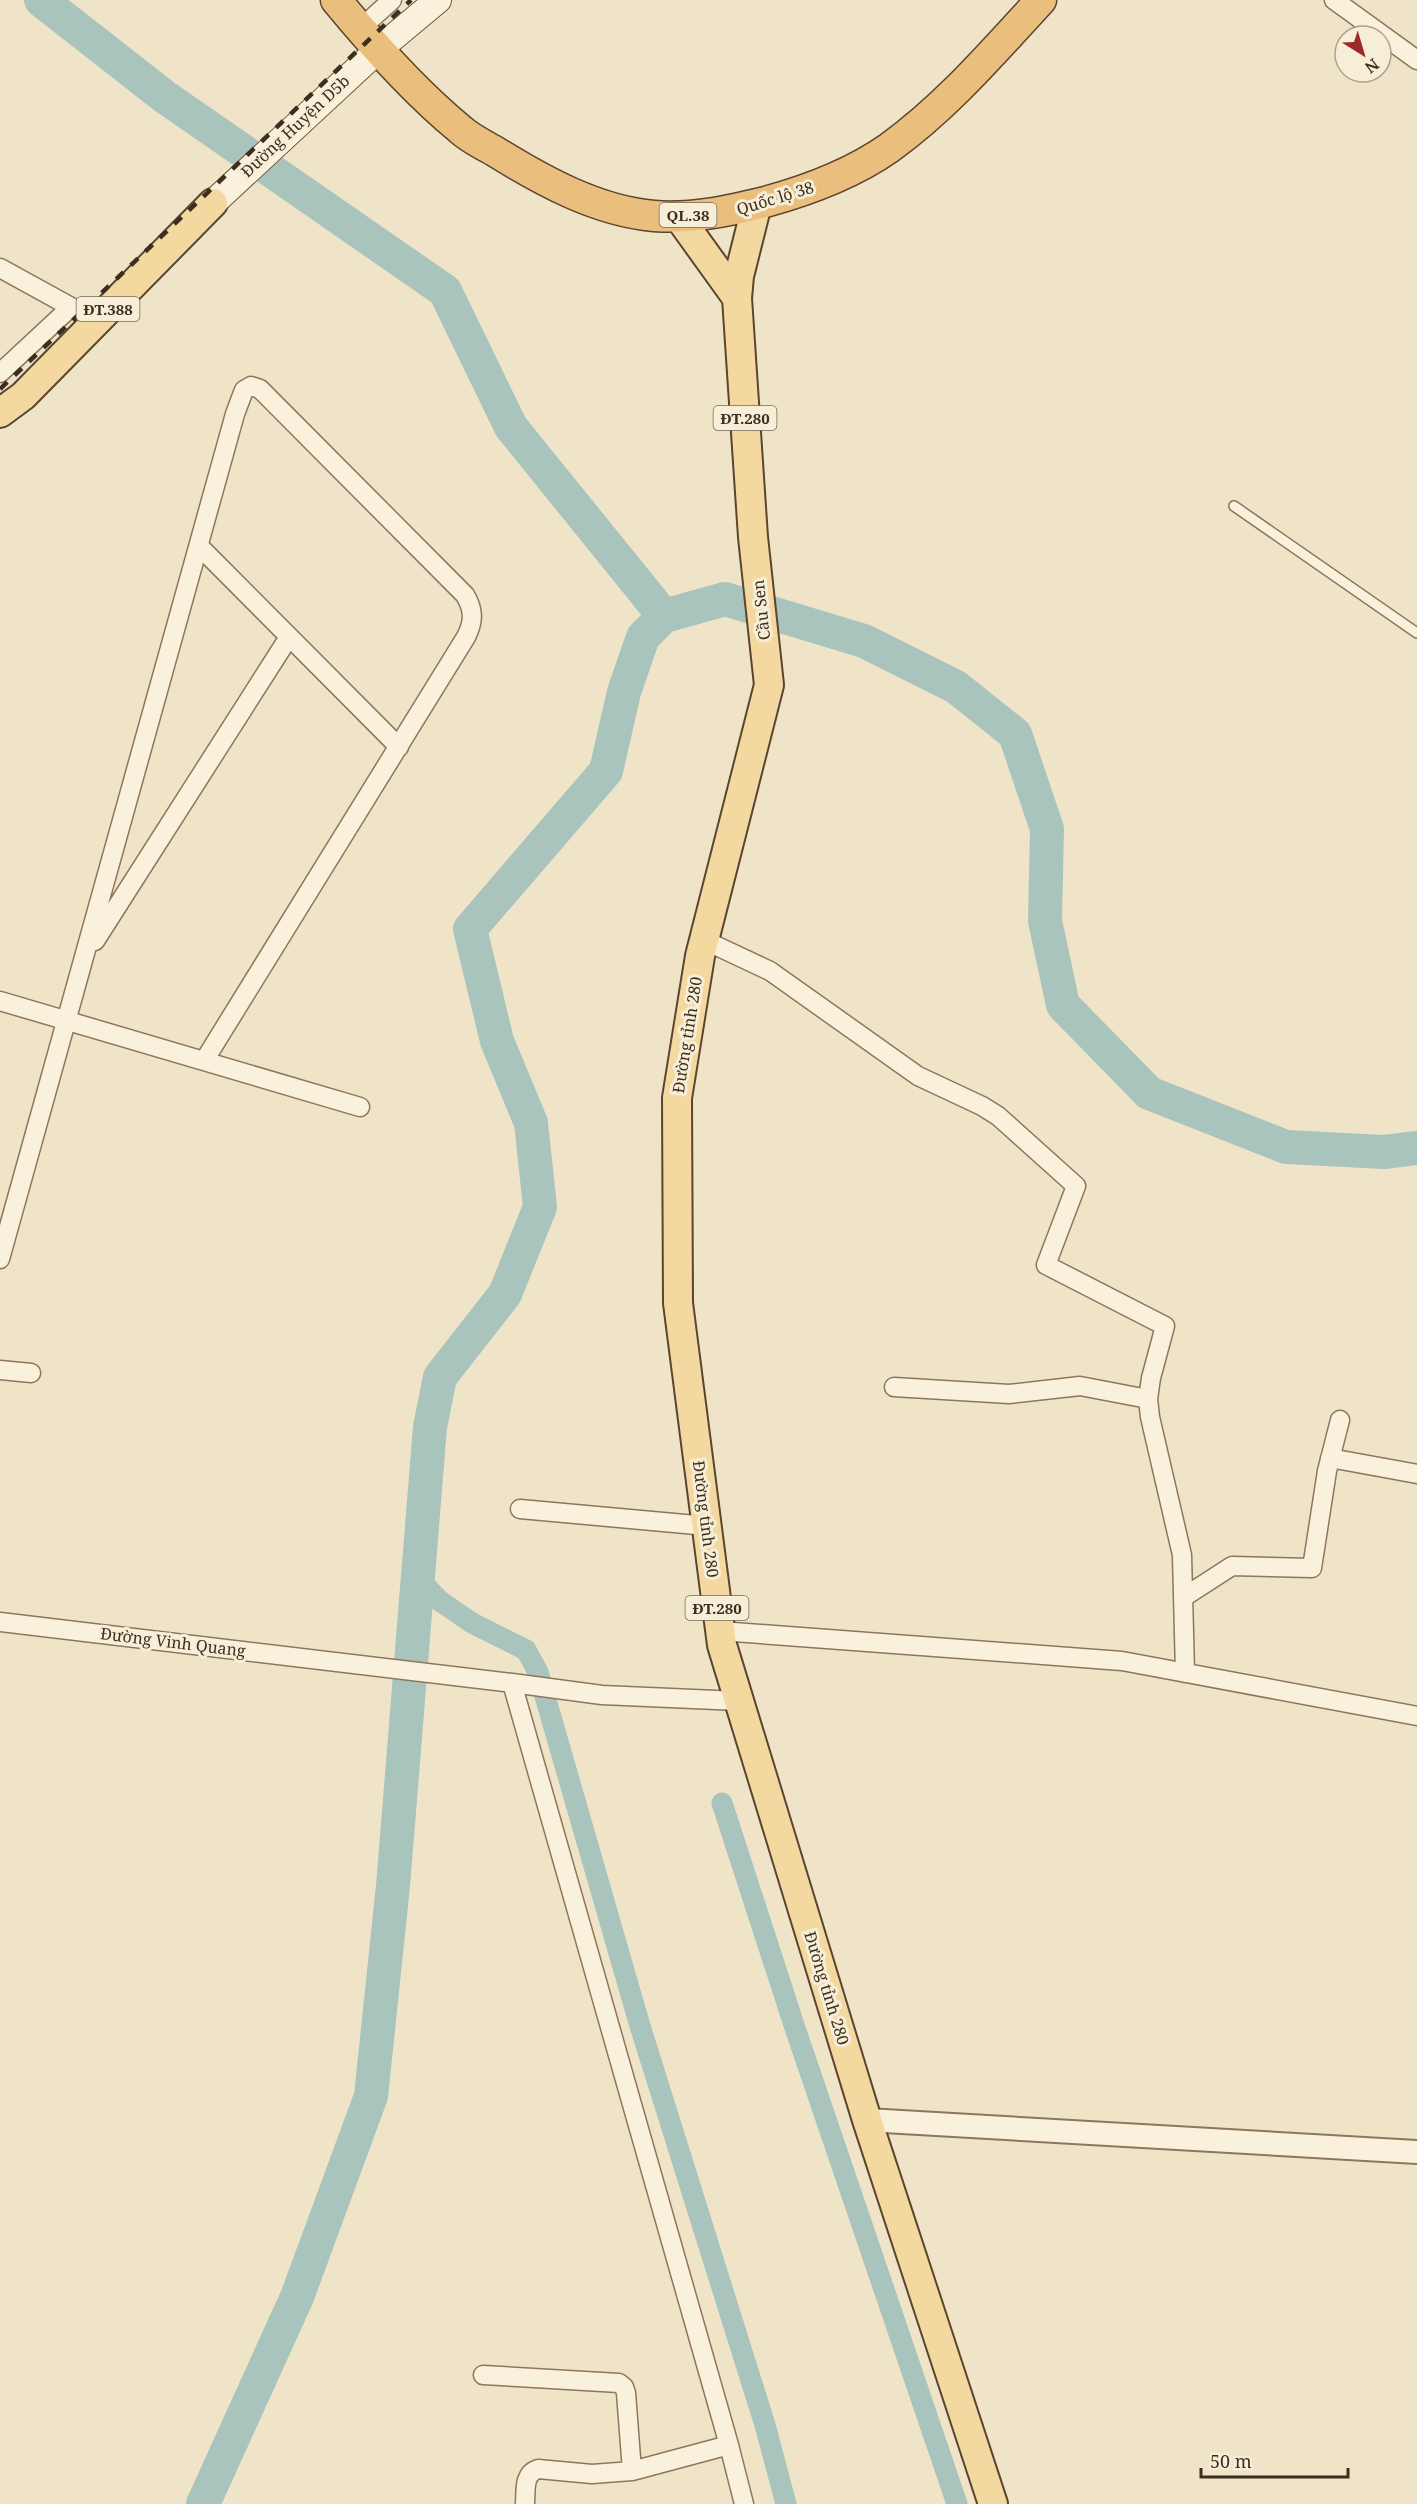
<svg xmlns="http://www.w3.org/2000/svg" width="1417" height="2504" viewBox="0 0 1417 2504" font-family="'Noto Serif',serif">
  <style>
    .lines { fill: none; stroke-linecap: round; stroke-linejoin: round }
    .canal { stroke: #a9c4bc; stroke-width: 21 }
    .river { stroke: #a9c4bc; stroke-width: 34 }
    .service-casing { stroke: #8d765c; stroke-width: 12 }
    .minor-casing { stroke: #8d765c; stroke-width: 21 }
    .tertiary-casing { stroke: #8d765c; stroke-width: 26 }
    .secondary-casing { stroke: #6f573f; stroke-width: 28 }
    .primary-casing { stroke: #5b4430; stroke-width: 32 }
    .trunk-casing { stroke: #5b4430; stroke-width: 33 }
    .service { stroke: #faf1dc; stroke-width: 9 }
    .minor { stroke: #faf1dc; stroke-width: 18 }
    .tertiary { stroke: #faf1dc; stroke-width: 22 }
    .secondary { stroke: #faf1dc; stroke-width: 26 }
    .primary { stroke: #f3d9a0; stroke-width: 28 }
    .trunk { stroke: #eabe7c; stroke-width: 30 }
    .rail { stroke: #3d2e20; stroke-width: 4.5; stroke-dasharray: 10 10; stroke-linecap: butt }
    .labels { text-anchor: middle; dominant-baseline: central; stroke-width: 6; stroke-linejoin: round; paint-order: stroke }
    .shield { fill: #f7eed8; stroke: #756857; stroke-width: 1.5 }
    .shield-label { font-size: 15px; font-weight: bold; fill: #3d2e20 }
    .street-label { font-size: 16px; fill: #3d2e20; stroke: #f7eed8 }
  </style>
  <rect width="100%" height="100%" fill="#f0e4c8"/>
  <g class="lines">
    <path class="canal" d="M417,1577L440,1601L472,1623L526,1650L538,1672L640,2026L765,2425L786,2504
      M722,1803L795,2028L957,2504"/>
    <path class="river" d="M41,0L165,97L445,291L511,427L664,616
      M203,2504L297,2297L371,2096L393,1886L430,1427L440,1377L505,1294L540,1207L531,1123L497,1041L470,929L606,771L624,692L643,637L664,616L725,599L864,641L956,687L1015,734L1047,829L1045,921L1063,1005L1149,1093L1286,1147L1384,1152L1417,1148"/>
    <defs>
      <path id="service" d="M1234,506L1417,633"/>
      <path id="minor" d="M1334,0L1417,60
        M360,29L392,0
        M0,268L71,307L0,373
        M199,546L399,747
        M704,940L770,971L918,1076L982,1106L998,1116L1076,1186L1046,1265L1165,1326L1151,1378L1148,1399L1150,1417L1182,1555L1185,1673
        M95,941L289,637
        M0,1001L360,1107
        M0,1259L235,414L244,390L251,386L260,389L465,595C474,610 474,621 466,637L204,1061
        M0,1370L31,1373
        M894,1387L1009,1394L1080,1386L1148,1399
        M1330,1458L1417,1474
        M520,1509L707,1526
        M1184,1597L1232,1566L1312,1568L1327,1471L1340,1420
        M0,1622L512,1683
        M720,1631L1122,1661L1417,1716
        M739,1701L602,1695L512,1683L729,2445L744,2504
        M483,2375L619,2383L624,2387L626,2393L632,2471
        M525,2504C526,2490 523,2474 538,2469L592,2474L632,2471L729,2445"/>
      <path id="tertiary" d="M867,2120L1417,2152"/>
      <path id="secondary" d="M213,203L378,50L438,0"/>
      <path id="primary" d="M757,204L739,276L737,298L753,537L769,685L700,956L677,1098L678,1303L722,1645L867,2120L993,2504
        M678,216L737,298
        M0,413L23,396L213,203"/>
      <path id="trunk" d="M336,0C373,45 416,93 461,130C471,139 484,145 496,152C543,181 597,211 654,216C692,219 728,211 765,202C809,190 852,174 889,148C947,106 993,52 1041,0"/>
    </defs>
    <use href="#service" class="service-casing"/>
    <use href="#minor" class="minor-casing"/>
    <use href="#tertiary" class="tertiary-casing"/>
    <use href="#secondary" class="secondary-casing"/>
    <use href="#primary" class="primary-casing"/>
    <use href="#trunk" class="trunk-casing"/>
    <use href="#service" class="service"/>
    <use href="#minor" class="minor"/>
    <use href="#tertiary" class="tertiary"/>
    <use href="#secondary" class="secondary"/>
    <use href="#primary" class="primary"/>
    <use href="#trunk" class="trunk"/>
    <path class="rail" d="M0,389L411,0"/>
  </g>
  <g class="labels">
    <g class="shield">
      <rect x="659.5" y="203" width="57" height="24" rx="4.5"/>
      <rect x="76.5" y="297" width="63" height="24" rx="4.5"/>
      <rect x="713.5" y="406" width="63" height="24" rx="4.5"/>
      <rect x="685.5" y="1596" width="63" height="24" rx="4.5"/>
    </g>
    <g class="shield-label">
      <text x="688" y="215">QL.38</text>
      <text x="108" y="309">ĐT.388</text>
      <text x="745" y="418">ĐT.280</text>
      <text x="717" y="1608">ĐT.280</text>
    </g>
    <g class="street-label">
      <text transform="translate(295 126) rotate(-43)">Đường Huyện D5b</text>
      <text transform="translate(775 198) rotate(-17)">Quốc lộ 38</text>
      <text transform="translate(761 610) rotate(-96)">Cầu Sen</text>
      <text transform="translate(687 1035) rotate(-81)">Đường tỉnh 280</text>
      <text transform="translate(706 1519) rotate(83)">Đường tỉnh 280</text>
      <text transform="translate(173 1642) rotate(7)">Đường Vinh Quang</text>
      <text transform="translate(827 1988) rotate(73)">Đường tỉnh 280</text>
    </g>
  </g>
  <g transform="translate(1363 54) rotate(143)"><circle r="28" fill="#f7eed8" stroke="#ada18e" stroke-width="1.5"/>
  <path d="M0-4.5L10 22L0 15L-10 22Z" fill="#9e2a2b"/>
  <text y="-9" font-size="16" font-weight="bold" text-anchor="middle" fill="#3d2e20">N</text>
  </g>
  <path d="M1201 2468v9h147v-9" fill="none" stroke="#3d2e20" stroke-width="3"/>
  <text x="1210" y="2468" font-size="18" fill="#3d2e20" stroke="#f7eed8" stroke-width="4.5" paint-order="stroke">50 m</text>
</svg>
